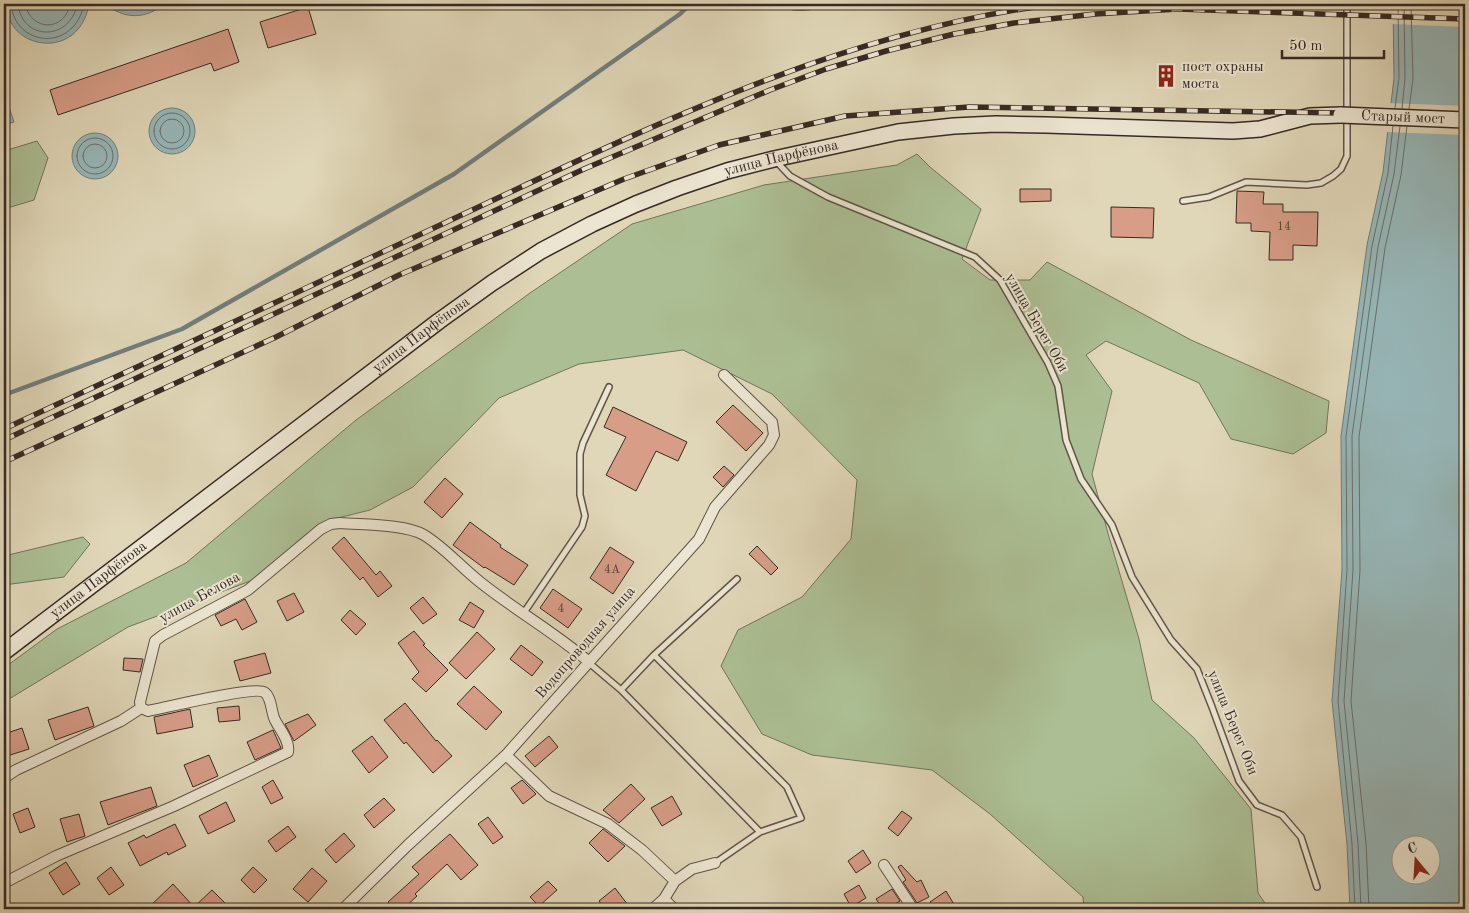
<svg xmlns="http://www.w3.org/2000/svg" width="1469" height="913" viewBox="0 0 1469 913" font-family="'Old Standard TT',serif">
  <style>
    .green { fill: #acbf94; stroke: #72745c }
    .water { fill: #97b7b8; stroke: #717e7d; fill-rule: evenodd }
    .pier { fill: #e0d7b8 }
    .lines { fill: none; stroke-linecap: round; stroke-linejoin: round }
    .shore { stroke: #67706e; stroke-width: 1 }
    .stream { stroke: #717e7d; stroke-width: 4.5 }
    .building { fill: #d79d87; stroke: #372924 }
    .service-casing { stroke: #615449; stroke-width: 8 }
    .minor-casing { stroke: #615449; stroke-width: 12 }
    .secondary-casing { stroke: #372924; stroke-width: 18 }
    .service { stroke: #ebe5d1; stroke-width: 5 }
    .minor { stroke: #ebe5d1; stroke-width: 10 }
    .secondary { stroke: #ebe5d1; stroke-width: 15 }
    .rail-casing { stroke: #372924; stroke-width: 5.5 }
    .rail { stroke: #ebe5d1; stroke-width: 4; stroke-dasharray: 11; stroke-linecap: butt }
    .secondary-bridge-casing { stroke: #372924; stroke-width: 18; stroke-linecap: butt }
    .secondary-bridge { stroke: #ebe5d1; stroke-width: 15 }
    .labels { text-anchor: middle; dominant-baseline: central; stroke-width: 4; stroke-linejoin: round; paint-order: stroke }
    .number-label { font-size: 12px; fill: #5f463d }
    .poi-label { font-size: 15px; fill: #372924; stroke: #ebe5d1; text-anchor: start }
    .street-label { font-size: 15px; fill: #372924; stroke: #ebe5d1 }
  </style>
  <rect width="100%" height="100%" fill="#e0d7b8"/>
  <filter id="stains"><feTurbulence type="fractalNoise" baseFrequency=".004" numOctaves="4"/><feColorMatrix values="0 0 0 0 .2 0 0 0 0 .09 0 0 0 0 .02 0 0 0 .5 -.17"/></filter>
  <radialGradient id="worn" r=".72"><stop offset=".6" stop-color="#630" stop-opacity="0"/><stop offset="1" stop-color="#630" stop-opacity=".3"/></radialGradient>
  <path class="green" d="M785,4H830C817,10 806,11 792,10Z
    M37,141L48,158L34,200L4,209V151Z
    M917,154L930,167L981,209L962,259L990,280H1030L1047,262L1191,340L1329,401L1326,433L1293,454L1231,439L1199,383L1106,341L1086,355L1112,391L1092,474L1109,537L1139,639L1152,700L1194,738L1251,809L1258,893L1269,909H1084L1083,897L990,814L932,770L812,755L762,734L721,666L738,630L802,597L851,539L857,480L772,394L683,350L579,364L499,398L413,487L370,510L326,521L253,580L128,627L4,702V668L57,629L186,563L356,420L530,293L632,224L764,185L897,165Z
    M83,537L90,544L64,577L4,585V556Z"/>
  <path class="water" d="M7,4H89C79,63 5,49 7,4Z
    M105,4H164C145,20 124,19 105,4Z
    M1393,4H1465V909H1350L1347,844L1332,701L1342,570L1341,436L1367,245L1383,172L1394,78ZM1402,846H1432V876H1402Z
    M4,92L14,122L4,125Z
    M149 131a23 23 0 1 1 46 0a23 23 0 1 1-46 0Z
    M72 156a23 23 0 1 1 46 0a23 23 0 1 1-46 0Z"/>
  <path class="pier" d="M1390,4H1465V27L1391,24Z
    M1388,103L1465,106V135L1385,132Z"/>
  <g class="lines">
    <path class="shore" d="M11,4C15,48 75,52 84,4
      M18,4C22,42 71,41 77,4
      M25,4C31,32 65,32 70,4
      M1395,108L1399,78L1398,4
      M1402,109L1405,78L1404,4
      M1409,109L1413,79L1411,4
      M154 131a18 18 0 1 1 36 0a18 18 0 1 1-36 0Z
      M160 131a12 12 0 1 1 24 0a12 12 0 1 1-24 0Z
      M77 156a18 18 0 1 1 36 0a18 18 0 1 1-36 0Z
      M83 156a12 12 0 1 1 24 0a12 12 0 1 1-24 0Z
      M1355,909L1352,844L1338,701L1347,570L1346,436L1372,246L1388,173L1393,126
      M1361,909L1358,843L1344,701L1353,570L1352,436L1378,247L1394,174L1400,126
      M1369,909L1366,843L1351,701L1360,570L1359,437L1385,248L1401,175L1407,126"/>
    <path class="stream" d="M4,395L182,329L454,174L680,14L690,4"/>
  </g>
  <path class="building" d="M308,7L316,34L268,48L260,22Z
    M228,29L239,62L214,71L211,63L58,115L50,90Z
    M1020,189H1051V201L1020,202Z
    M1237,191L1264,192L1263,204H1283V212H1318L1317,246L1293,245V260H1269L1270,232L1251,231V223H1236Z
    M1111,207L1154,208L1153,238L1111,237Z
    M733,405L763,433L746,451L716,422Z
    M613,407L687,442L678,461L656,451L636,491L606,475L626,437L604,427Z
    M724,466L734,475L723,487L713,477Z
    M445,478L463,494L442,518L424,502Z
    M470,522L501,545L500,547L528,565L514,585L485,567L484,568L453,545Z
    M344,537L376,575L380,571L392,586L378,597L363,577L360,580L332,548Z
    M757,546L778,568L771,575L749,554Z
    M610,547L634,562L613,594L590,578Z
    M553,589L582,609L568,628L540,608Z
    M294,593L304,612L287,621L277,601Z
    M423,597L437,614L423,624L410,608Z
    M245,599L257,622L242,630L236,619L221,626L215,615Z
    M470,602L484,611L474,628L459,620Z
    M350,610L366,624L356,635L341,620Z
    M414,631L425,644L423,645L448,670L426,692L412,679L419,672L398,643Z
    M477,632L495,649L466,679L449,663Z
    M521,645L543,662L532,676L510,659Z
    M265,653L271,673L240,681L234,661Z
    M124,658L143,659L140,672L123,670Z
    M474,686L502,712L486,730L457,704Z
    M405,703L436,741L437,740L452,756L433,773L406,742L404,744L384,720Z
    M239,706L240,720L219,722L217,708Z
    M88,707L94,726L55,740L48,720Z
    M190,709L193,727L157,734L154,717Z
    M308,714L316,725L294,741L285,724Z
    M22,728L29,749L4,757V734Z
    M273,730L281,748L255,760L247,742Z
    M372,736L388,757L369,773L352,751Z
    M549,736L558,747L535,767L525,756Z
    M209,755L218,776L193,787L184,765Z
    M273,780L283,798L271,804L262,787Z
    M522,780L536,794L523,804L511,788Z
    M631,784L645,799L619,823L603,810Z
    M151,787L157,806L108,825L100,802Z
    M672,796L682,814L662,826L651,808Z
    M384,798L395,810L374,828L364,815Z
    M226,802L235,821L208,834L199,816Z
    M28,808L35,827L20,833L13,814Z
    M902,811L912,818L898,836L888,828Z
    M79,814L85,836L67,842L60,819Z
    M488,817L503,837L493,844L478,824Z
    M175,824L186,846L168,855L167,852L140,866L128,843L144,835L146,838Z
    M288,826L296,837L276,852L268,841Z
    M603,829L625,846L608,862L589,843Z
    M344,833L355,846L336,863L325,850Z
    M450,834L478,865L461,880L447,864L415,894L417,896L403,909H395L388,902L419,874L412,867Z
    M863,850L871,863L856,873L848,861Z
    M66,862L80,884L63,895L49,873Z
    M901,865L917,882L921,880L929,897L917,903L903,882L906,880L898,867Z
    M111,867L124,885L109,895L97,878Z
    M253,867L267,880L254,893L241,880Z
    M312,868L327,881L308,902L293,889Z
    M548,881L557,890L539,906L530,897Z
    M173,884L194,907L212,890L231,909H147Z
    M859,885L866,898L851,907L844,894Z
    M615,888L631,909H605L599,901Z
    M892,889L900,901L887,909H883L876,899Z
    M946,891L952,901L957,909H935L930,902Z"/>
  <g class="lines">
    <defs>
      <path id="service" d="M776,161L790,176L828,197L975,257L1000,280L1048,363L1058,386L1066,440L1081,479L1112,525L1132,577L1171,640L1197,669L1212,707L1239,781L1257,805L1282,815L1301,837L1317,887
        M1183,201L1209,197L1246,182L1307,185L1321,183L1333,176L1341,169L1347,156V4
        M523,614L582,527L585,516L580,495V454L583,443L609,387
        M654,655L787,787L801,818L760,832
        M588,662L621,690L760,832L715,863
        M621,690L654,655L737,579"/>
      <path id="minor" d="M506,755L549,796L608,824L642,850L675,881
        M4,778L16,770L121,721L141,708
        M884,865L913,909
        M4,883L56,856L174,806L288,752C290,741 280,730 275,720C271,713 272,697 264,692C254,686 164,708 148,711L141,708L140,702L155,641L163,635L248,590L321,529L331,524L340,523C363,525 405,524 424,535C444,547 461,567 480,582C515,610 554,632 588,661
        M664,899L674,909
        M343,909L408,845L506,755L699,539L715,507L769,445L774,435L772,422L724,375
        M653,909L664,899L675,881L692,869L715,863"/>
      <g id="secondary">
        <path id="s1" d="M4,652L439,321L492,283L541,251L592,224L636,204L677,188L727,171L774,159L898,132L954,126L996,124L1046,125L1233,131L1260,129L1310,116L1341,115"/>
      </g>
    </defs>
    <use href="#service" class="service-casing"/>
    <use href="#minor" class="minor-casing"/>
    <use href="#secondary" class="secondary-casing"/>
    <use href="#service" class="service"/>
    <use href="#minor" class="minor"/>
    <use href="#secondary" class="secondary"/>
    <defs>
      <path id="rail" d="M4,429C159,357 315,284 470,211C658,123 848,30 1056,4
        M4,440L584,169L770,90L826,69L886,51L954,34L1014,23L1095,14L1178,9L1465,19
        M4,462L276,337L399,275L624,179L719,145L845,116L969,107L1341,113L1465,118"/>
    </defs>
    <use href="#rail" class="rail-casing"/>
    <use href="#rail" class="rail"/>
    <defs>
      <g id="secondary-bridge">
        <path id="s2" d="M1341,115L1465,120"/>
      </g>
    </defs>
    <use href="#secondary-bridge" class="secondary-bridge-casing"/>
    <use href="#secondary-bridge" class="secondary-bridge"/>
  </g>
  <defs>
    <symbol id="building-bare" viewBox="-9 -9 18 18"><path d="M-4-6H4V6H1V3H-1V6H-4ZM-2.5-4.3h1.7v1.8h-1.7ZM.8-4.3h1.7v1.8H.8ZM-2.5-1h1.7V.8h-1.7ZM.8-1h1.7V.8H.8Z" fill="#8f2418" stroke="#ebe5d1" stroke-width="2.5" paint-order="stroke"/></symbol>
  </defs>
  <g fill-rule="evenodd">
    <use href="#building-bare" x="1150" y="60" width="32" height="32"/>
  </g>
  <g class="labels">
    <g class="number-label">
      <text x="1284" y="227">14</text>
      <text x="612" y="570">4А</text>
      <text x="561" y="609">4</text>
    </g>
    <g class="poi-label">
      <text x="1182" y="67">пост охраны<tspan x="1182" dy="17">моста</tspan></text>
    </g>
    <g class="street-label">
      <text stroke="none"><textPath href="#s2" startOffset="62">Старый мост</textPath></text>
      <text stroke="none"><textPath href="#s1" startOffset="929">улица Парфёнова</textPath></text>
      <text transform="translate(1036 323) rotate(60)">улица Берег Оби</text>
      <text stroke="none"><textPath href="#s1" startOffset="524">улица Парфёнова</textPath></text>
      <text stroke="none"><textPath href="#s1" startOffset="119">улица Парфёнова</textPath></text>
      <text transform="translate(200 598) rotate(-29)">улица Белова</text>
      <text transform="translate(586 643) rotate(-49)">Водопроводная улица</text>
      <text transform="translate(1232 723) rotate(68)">улица Берег Оби</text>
    </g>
  </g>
  <rect width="1469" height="913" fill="none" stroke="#e0d7b8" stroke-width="20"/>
  <rect x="5" y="5" width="1459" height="903" fill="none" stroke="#372924" stroke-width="2.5"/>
  <rect x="10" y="10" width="1449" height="893" fill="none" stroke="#372924"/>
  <g transform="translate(1416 860) rotate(342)"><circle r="24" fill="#ebe5d1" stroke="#a39a8c"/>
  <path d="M0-4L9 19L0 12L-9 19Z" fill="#8f2418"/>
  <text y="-8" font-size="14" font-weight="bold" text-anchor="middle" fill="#372924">С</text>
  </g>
  <path d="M1282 50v8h102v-8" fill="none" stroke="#372924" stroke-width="2.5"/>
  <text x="1289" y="50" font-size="15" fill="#372924" stroke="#ebe5d1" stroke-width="4" paint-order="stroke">50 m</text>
  <rect width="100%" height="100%" filter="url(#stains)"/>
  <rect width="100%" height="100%" fill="url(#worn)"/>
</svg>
